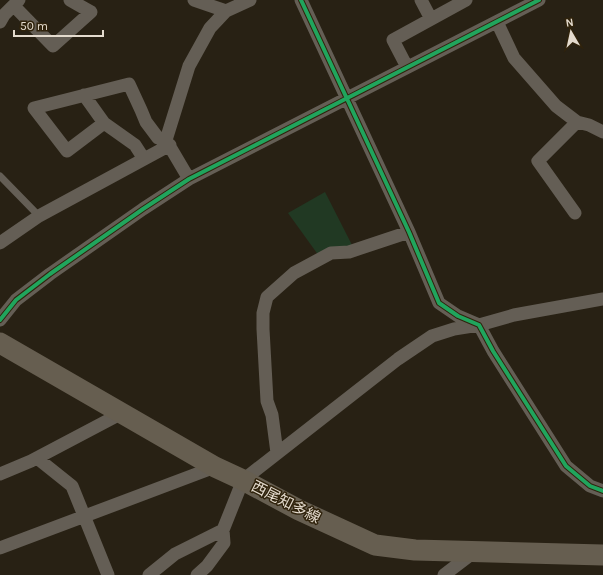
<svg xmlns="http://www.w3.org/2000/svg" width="603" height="575" viewBox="0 0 603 575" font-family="Karla,'Noto Sans JP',sans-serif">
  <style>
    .green { fill: #213923 }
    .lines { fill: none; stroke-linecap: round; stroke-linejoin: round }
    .service { stroke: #645e55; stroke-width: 7 }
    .minor { stroke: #645e55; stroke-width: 13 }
    .primary { stroke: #665e50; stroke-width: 21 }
    .cycleway-casing { stroke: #30230c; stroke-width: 6 }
    .cycleway { stroke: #20a55d; stroke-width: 4 }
    .labels { text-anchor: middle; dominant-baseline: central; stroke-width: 3; stroke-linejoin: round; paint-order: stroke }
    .street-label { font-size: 15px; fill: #e4dbce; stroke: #30230c }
  </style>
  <rect width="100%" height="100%" fill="#282114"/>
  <path class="green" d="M325,192L352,245L319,256L288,213Z"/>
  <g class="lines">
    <path class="service" d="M0,176L39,216"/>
    <path class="minor" d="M194,0L226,11L250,0
      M301,0L409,232L439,303L458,316L479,325L493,351L566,466L590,486L603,491
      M421,0L431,19
      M14,6L53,46L91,12L70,0
      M0,22L4,15L19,0
      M497,22L514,58L556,106L577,122L589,125L603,132
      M407,67L393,40L466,0
      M84,95L104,123
      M144,159L135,145L104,123L67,151L34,108L129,84L141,110L146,122L158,138L166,140
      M189,179L166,140L189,66L210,28L226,11
      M575,213L538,161L577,122
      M0,243L39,216L170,145
      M0,320L16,300L50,274L143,209L189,179L539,0
      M277,453L272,415L267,401L263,329V313L267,297L294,273L331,253L349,252L409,232
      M37,458L72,486L108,575
      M0,474L31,461L122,413
      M0,548L215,467
      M149,575L175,554L223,530L243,480L398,359L432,336L454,329L479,325L514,315L603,299
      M197,575L207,566L224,543L223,530
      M444,575L474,552"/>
    <path class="primary" d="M0,343L215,467L243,480L299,510L375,545L415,550L603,555"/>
    <defs>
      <path id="cycleway" d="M301,0L409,232L439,303L458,316L479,325L493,351L566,466L590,486L603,491
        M0,320L16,300L50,274L143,209L189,179L539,0"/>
    </defs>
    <use href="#cycleway" class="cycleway-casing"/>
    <use href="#cycleway" class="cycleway"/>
  </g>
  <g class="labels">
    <g class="street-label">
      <text transform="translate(286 502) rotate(27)">西尾知多線</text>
    </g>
  </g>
  <g transform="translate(571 32) rotate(351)" stroke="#30230c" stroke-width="3" paint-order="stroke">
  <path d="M0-3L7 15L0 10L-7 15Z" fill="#e4dbce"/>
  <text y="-6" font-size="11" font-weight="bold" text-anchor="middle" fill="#e4dbce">N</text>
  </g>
  <path d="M14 30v6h89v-6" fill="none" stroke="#e4dbce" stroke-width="2"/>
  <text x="20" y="30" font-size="12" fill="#e4dbce" stroke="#30230c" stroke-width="3" paint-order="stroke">50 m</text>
</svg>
